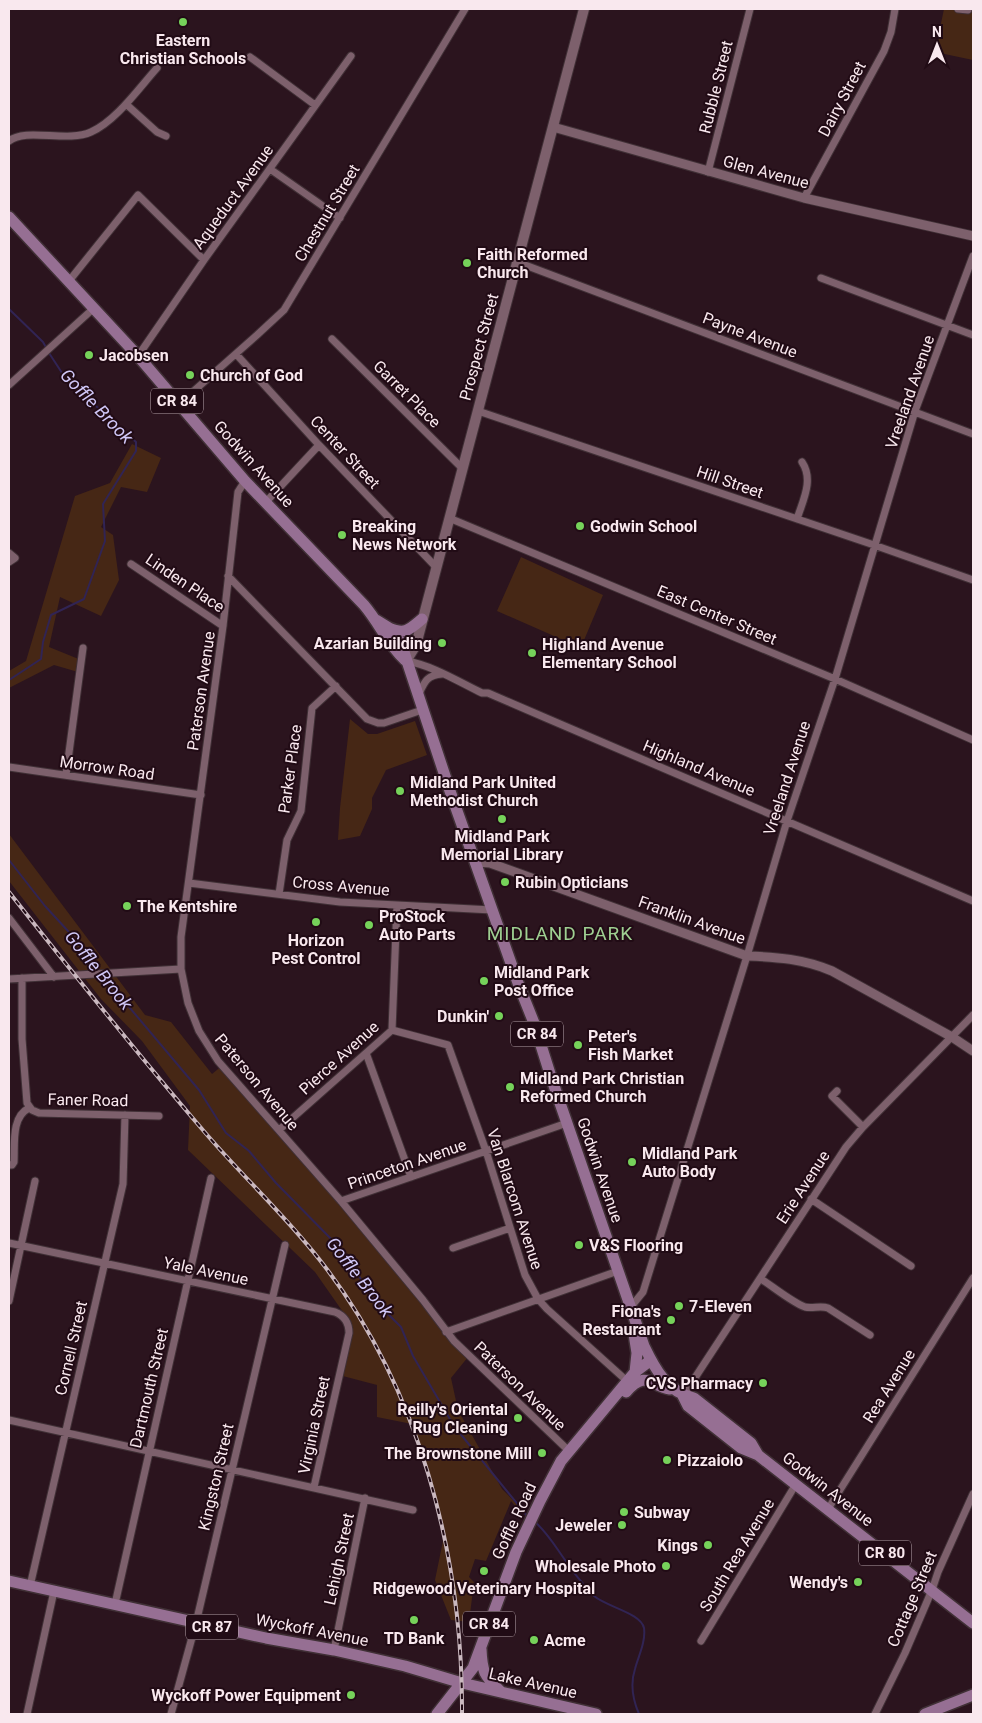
<svg xmlns="http://www.w3.org/2000/svg" width="982" height="1723" viewBox="0 0 982 1723" font-family="Roboto,sans-serif">
  <style>
    .green { fill: #462715 }
    .lines { fill: none; stroke-linecap: round; stroke-linejoin: round }
    .stream { stroke: #312454; stroke-width: 2 }
    .minor-casing { stroke: #403036; stroke-width: 9 }
    .tertiary-casing { stroke: #403036; stroke-width: 11 }
    .secondary-casing { stroke: #403036; stroke-width: 12 }
    .primary-casing { stroke: #403036; stroke-width: 14 }
    .minor { stroke: #7d606c; stroke-width: 7 }
    .tertiary { stroke: #7d606c; stroke-width: 9 }
    .secondary { stroke: #7d606c; stroke-width: 10 }
    .primary { stroke: #966f93; stroke-width: 11 }
    .rail-casing { stroke: #cab8bf; stroke-width: 4 }
    .rail { stroke: #210b15; stroke-width: 2; stroke-dasharray: 5.5; stroke-linecap: butt }
    .poi-dot { fill: #76d25a; stroke: #210b15; stroke-width: 2 }
    .labels { text-anchor: middle; dominant-baseline: central; stroke-width: 4; stroke-linejoin: round; paint-order: stroke }
    .shield { fill: #210b15; stroke: #b8a6ad; stroke-width: 1 }
    .shield-label { font-size: 15px; font-weight: bold; fill: #f9e8ee }
    .poi-label { font-size: 16px; font-weight: bold; fill: #f9e8ee; stroke: #210b15; text-anchor: start }
    .street-label { font-size: 16px; fill: #f9e8ee; stroke: #210b15 }
    .water-label { font-size: 18px; font-style: italic; fill: #d0c7f7; stroke: #210b15 }
    .quarter-label { font-size: 19px; letter-spacing: 1px; fill: #9fd092; stroke: #210b15 }
  </style>
  <rect width="100%" height="100%" fill="#2b141e"/>
  <path class="green" d="M944,9H973V60L935,52Z
    M132,444L161,458L147,492L121,487L101,527L113,535L119,580L101,616L60,597L49,647L81,660L78,672L54,665L9,688V671L26,661L75,496L110,483Z
    M521,557L603,595L582,645L580,644L579,647L497,611Z
    M350,719L368,734H377L415,721L427,755L386,770L372,798V809L360,836L338,840L340,808Z
    M9,834L145,1015L171,1022L212,1074L223,1065L468,1357L451,1378L458,1410L502,1489L521,1508L519,1511L511,1501L486,1561L475,1559L469,1577L474,1582L469,1622L451,1620L435,1580L445,1531L412,1424L377,1417V1385L339,1375L350,1322L315,1272L188,1150L190,1106L142,1041L101,999L9,881Z"/>
  <g class="lines">
    <path class="stream" d="M9,309L43,342L47,349
      M9,680L41,659L43,642L51,615L84,599L105,541L103,504L136,451V442L66,379L49,353
      M9,860L45,906L79,943L100,972
      M103,976L199,1090L226,1133L249,1151L276,1183L341,1249L376,1302L401,1327L413,1356L454,1426L528,1517
      M534,1521C547,1532 555,1546 565,1560C572,1572 585,1586 594,1596C607,1607 641,1613 644,1628C646,1642 638,1657 635,1669C630,1684 633,1700 639,1714"/>
    <defs>
      <path id="minor" d="M958,9L968,10
        M250,57L315,105
        M126,104L157,132L166,136
        M9,141C26,127 67,143 91,132C116,121 139,88 157,68
        M270,169L340,218
        M708,172L750,9
        M804,198L884,51L891,32L895,9
        M517,262L973,434
        M821,278L973,335
        M69,281L138,195L204,260
        M332,339L462,468
        M236,354L319,445L436,567
        M138,356L204,260L351,56
        M9,385L94,308
        M179,404L257,335L284,310L465,9
        M478,411L874,545L973,580
        M245,481L238,492L223,626L181,937V969L188,1003L199,1031L218,1061L341,1201L423,1300L454,1341L569,1451
        M265,503L319,445
        M449,518L835,679L973,740
        M797,519C803,500 814,480 802,462
        M9,553L15,558L9,562
        M131,564L223,626
        M228,576L367,719L378,723H384L422,710
        M406,661C432,665 459,682 482,693H488L546,718L973,901
        M418,696C424,683 426,675 442,674
        M9,767L201,795
        M66,775L83,648
        M189,883L340,902L492,910
        M279,894L287,840L301,811L312,708L336,686
        M9,918L54,977
        M22,978V1039L27,1103L32,1110L39,1113L159,1116
        M9,979L181,969
        M392,1030L448,1045L486,1151L525,1275L538,1299L547,1309L627,1381
        M366,1053L411,1177
        M837,1091L832,1096L863,1127
        M279,1130L392,1030L397,905
        M9,1165H12L14,1162C15,1144 11,1117 29,1108
        M811,1199L911,1266
        M341,1201L567,1123
        M9,1243L335,1312C345,1316 349,1323 349,1333L314,1487
        M453,1248L510,1228
        M761,1279C772,1286 793,1303 805,1307C813,1309 820,1305 828,1308L870,1335
        M9,1301L35,1181
        M630,1308L643,1292L747,956L787,821L835,679L915,411L973,256
        M446,1332L618,1271
        M683,1396L846,1147L863,1127L973,1015
        M9,1420L413,1510
        M828,1509L973,1278
        M30,1586L123,1184L125,1115
        M115,1604L211,1178
        M701,1641L796,1484
        M334,1650L365,1498
        M27,1714L54,1591
        M171,1714L196,1623L285,1245
        M875,1714L905,1653L932,1590L938,1572L973,1494"/>
      <path id="tertiary" d="M553,127L804,198L973,236
        M476,862L490,863L747,956C777,957 804,959 832,971L952,1037L973,1051"/>
      <path id="secondary" d="M406,661L416,645L584,9"/>
      <path id="primary" d="M9,217L138,356L245,481L364,605C380,624 387,643 405,660
        M376,620L389,628L401,643L450,791L518,983L534,1023L551,1077L644,1346C655,1369 667,1392 694,1398L751,1443L758,1455
        M389,628C405,635 409,630 422,619
        M634,1334L637,1353L635,1372
        M626,1392C646,1370 649,1385 670,1389
        M683,1396L688,1406L741,1448L758,1455L973,1623
        M9,1581L266,1638L334,1650L405,1666L462,1683L596,1714
        M481,1649C482,1672 484,1675 500,1691
        M437,1714L473,1668L516,1552L540,1501L561,1461L635,1372L651,1360
        M925,1714L973,1695"/>
    </defs>
    <use href="#minor" class="minor-casing"/>
    <use href="#tertiary" class="tertiary-casing"/>
    <use href="#secondary" class="secondary-casing"/>
    <use href="#primary" class="primary-casing"/>
    <use href="#minor" class="minor"/>
    <use href="#tertiary" class="tertiary"/>
    <use href="#secondary" class="secondary"/>
    <use href="#primary" class="primary"/>
    <defs>
      <path id="rail" d="M9,892C72,972 136,1052 202,1129C240,1174 283,1213 319,1259C419,1385 463,1556 462,1714"/>
    </defs>
    <use href="#rail" class="rail-casing"/>
    <use href="#rail" class="rail"/>
  </g>
  <g class="poi-dot">
    <circle cx="183" cy="22" r="5"/>
    <circle cx="467" cy="263" r="5"/>
    <circle cx="89" cy="355" r="5"/>
    <circle cx="190" cy="375" r="5"/>
    <circle cx="580" cy="526" r="5"/>
    <circle cx="342" cy="535" r="5"/>
    <circle cx="442" cy="643" r="5"/>
    <circle cx="532" cy="653" r="5"/>
    <circle cx="400" cy="791" r="5"/>
    <circle cx="502" cy="819" r="5"/>
    <circle cx="505" cy="882" r="5"/>
    <circle cx="127" cy="906" r="5"/>
    <circle cx="316" cy="922" r="5"/>
    <circle cx="369" cy="925" r="5"/>
    <circle cx="484" cy="981" r="5"/>
    <circle cx="499" cy="1016" r="5"/>
    <circle cx="578" cy="1045" r="5"/>
    <circle cx="510" cy="1087" r="5"/>
    <circle cx="632" cy="1162" r="5"/>
    <circle cx="579" cy="1245" r="5"/>
    <circle cx="679" cy="1306" r="5"/>
    <circle cx="671" cy="1320" r="5"/>
    <circle cx="763" cy="1383" r="5"/>
    <circle cx="518" cy="1418" r="5"/>
    <circle cx="542" cy="1453" r="5"/>
    <circle cx="667" cy="1460" r="5"/>
    <circle cx="624" cy="1512" r="5"/>
    <circle cx="622" cy="1525" r="5"/>
    <circle cx="708" cy="1545" r="5"/>
    <circle cx="666" cy="1566" r="5"/>
    <circle cx="484" cy="1571" r="5"/>
    <circle cx="858" cy="1582" r="5"/>
    <circle cx="414" cy="1620" r="5"/>
    <circle cx="534" cy="1640" r="5"/>
    <circle cx="351" cy="1695" r="5"/>
  </g>
  <g class="labels">
    <g class="shield">
      <rect x="151" y="388.5" width="52" height="25" rx="4"/>
      <rect x="511" y="1021.5" width="52" height="25" rx="4"/>
      <rect x="859" y="1540.5" width="52" height="25" rx="4"/>
      <rect x="463" y="1611.5" width="52" height="25" rx="4"/>
      <rect x="186" y="1614.5" width="52" height="25" rx="4"/>
    </g>
    <g class="shield-label">
      <text x="177" y="401">CR 84</text>
      <text x="537" y="1034">CR 84</text>
      <text x="885" y="1553">CR 80</text>
      <text x="489" y="1624">CR 84</text>
      <text x="212" y="1627">CR 87</text>
    </g>
    <g class="poi-label">
      <text x="183" y="40" text-anchor="middle">Eastern<tspan x="183" dy="18">Christian Schools</tspan></text>
      <text x="477" y="254">Faith Reformed<tspan x="477" dy="18">Church</tspan></text>
      <text x="99" y="355">Jacobsen</text>
      <text x="200" y="375">Church of God</text>
      <text x="352" y="526">Breaking<tspan x="352" dy="18">News Network</tspan></text>
      <text x="590" y="526">Godwin School</text>
      <text x="432" y="643" text-anchor="end">Azarian Building</text>
      <text x="542" y="644">Highland Avenue<tspan x="542" dy="18">Elementary School</tspan></text>
      <text x="410" y="782">Midland Park United<tspan x="410" dy="18">Methodist Church</tspan></text>
      <text x="502" y="836" text-anchor="middle">Midland Park<tspan x="502" dy="18">Memorial Library</tspan></text>
      <text x="515" y="882">Rubin Opticians</text>
      <text x="137" y="906">The Kentshire</text>
      <text x="379" y="916">ProStock<tspan x="379" dy="18">Auto Parts</tspan></text>
      <text x="316" y="940" text-anchor="middle">Horizon<tspan x="316" dy="18">Pest Control</tspan></text>
      <text x="494" y="972">Midland Park<tspan x="494" dy="18">Post Office</tspan></text>
      <text x="489" y="1016" text-anchor="end">Dunkin'</text>
      <text x="588" y="1036">Peter's<tspan x="588" dy="18">Fish Market</tspan></text>
      <text x="520" y="1078">Midland Park Christian<tspan x="520" dy="18">Reformed Church</tspan></text>
      <text x="642" y="1153">Midland Park<tspan x="642" dy="18">Auto Body</tspan></text>
      <text x="589" y="1245">V&amp;S Flooring</text>
      <text x="689" y="1306">7-Eleven</text>
      <text x="661" y="1311" text-anchor="end">Fiona's<tspan x="661" dy="18">Restaurant</tspan></text>
      <text x="753" y="1383" text-anchor="end">CVS Pharmacy</text>
      <text x="508" y="1409" text-anchor="end">Reilly's Oriental<tspan x="508" dy="18">Rug Cleaning</tspan></text>
      <text x="532" y="1453" text-anchor="end">The Brownstone Mill</text>
      <text x="677" y="1460">Pizzaiolo</text>
      <text x="634" y="1512">Subway</text>
      <text x="612" y="1525" text-anchor="end">Jeweler</text>
      <text x="698" y="1545" text-anchor="end">Kings</text>
      <text x="656" y="1566" text-anchor="end">Wholesale Photo</text>
      <text x="848" y="1582" text-anchor="end">Wendy's</text>
      <text x="484" y="1588" text-anchor="middle">Ridgewood Veterinary Hospital</text>
      <text x="414" y="1638" text-anchor="middle">TD Bank</text>
      <text x="544" y="1640">Acme</text>
      <text x="341" y="1695" text-anchor="end">Wyckoff Power Equipment</text>
    </g>
    <g class="street-label">
      <text transform="translate(716 87) rotate(-76)">Rubble Street</text>
      <text transform="translate(842 99) rotate(-62)">Dairy Street</text>
      <text transform="translate(766 172) rotate(15)">Glen Avenue</text>
      <text transform="translate(233 197) rotate(-54)">Aqueduct Avenue</text>
      <text transform="translate(327 213) rotate(-59)">Chestnut Street</text>
      <text transform="translate(750 335) rotate(21)">Payne Avenue</text>
      <text transform="translate(479 347) rotate(-75)">Prospect Street</text>
      <text transform="translate(910 392) rotate(-71)">Vreeland Avenue</text>
      <text transform="translate(407 394) rotate(45)">Garret Place</text>
      <text transform="translate(345 452) rotate(47)">Center Street</text>
      <text transform="translate(254 464) rotate(48)">Godwin Avenue</text>
      <text transform="translate(730 482) rotate(19)">Hill Street</text>
      <text transform="translate(185 583) rotate(34)">Linden Place</text>
      <text transform="translate(717 615) rotate(23)">East Center Street</text>
      <text transform="translate(201 691) rotate(-82)">Paterson Avenue</text>
      <text transform="translate(107 768) rotate(8)">Morrow Road</text>
      <text transform="translate(699 768) rotate(23)">Highland Avenue</text>
      <text transform="translate(290 769) rotate(-82)">Parker Place</text>
      <text transform="translate(787 778) rotate(-72)">Vreeland Avenue</text>
      <text transform="translate(341 886) rotate(5)">Cross Avenue</text>
      <text transform="translate(692 920) rotate(20)">Franklin Avenue</text>
      <text transform="translate(339 1058) rotate(-42)">Pierce Avenue</text>
      <text transform="translate(257 1082) rotate(50)">Paterson Avenue</text>
      <text transform="translate(88 1100) rotate(1)">Faner Road</text>
      <text transform="translate(407 1164) rotate(-19)">Princeton Avenue</text>
      <text transform="translate(600 1170) rotate(71)">Godwin Avenue</text>
      <text transform="translate(803 1187) rotate(-57)">Erie Avenue</text>
      <text transform="translate(515 1199) rotate(72)">Van Blarcom Avenue</text>
      <text transform="translate(206 1271) rotate(12)">Yale Avenue</text>
      <text transform="translate(71 1348) rotate(-77)">Cornell Street</text>
      <text transform="translate(520 1386) rotate(44)">Paterson Avenue</text>
      <text transform="translate(889 1386) rotate(-58)">Rea Avenue</text>
      <text transform="translate(149 1388) rotate(-77)">Dartmouth Street</text>
      <text transform="translate(314 1425) rotate(-78)">Virginia Street</text>
      <text transform="translate(216 1477) rotate(-77)">Kingston Street</text>
      <text transform="translate(828 1489) rotate(38)">Godwin Avenue</text>
      <text transform="translate(514 1521) rotate(-65)">Goffle Road</text>
      <text transform="translate(737 1555) rotate(-59)">South Rea Avenue</text>
      <text transform="translate(339 1559) rotate(-78)">Lehigh Street</text>
      <text transform="translate(912 1599) rotate(-67)">Cottage Street</text>
      <text transform="translate(312 1630) rotate(11)">Wyckoff Avenue</text>
      <text transform="translate(533 1683) rotate(13)">Lake Avenue</text>
    </g>
    <g class="water-label">
      <text transform="translate(97 406) rotate(46)">Goffle Brook</text>
      <text transform="translate(99 970) rotate(51)">Goffle Brook</text>
      <text transform="translate(360 1277) rotate(52)">Goffle Brook</text>
    </g>
    <g class="quarter-label">
      <text x="560" y="933">MIDLAND PARK</text>
    </g>
  </g>
  <rect width="982" height="1723" fill="none" stroke="#f9e8ee" stroke-width="20"/>
  <g transform="translate(937 45)" stroke="#210b15" stroke-width="4" paint-order="stroke">
  <path d="M0-4L9 19L0 12L-9 19Z" fill="#f9e8ee"/>
  <text y="-8" font-size="14" font-weight="bold" text-anchor="middle" fill="#f9e8ee">N</text>
  </g>
</svg>
